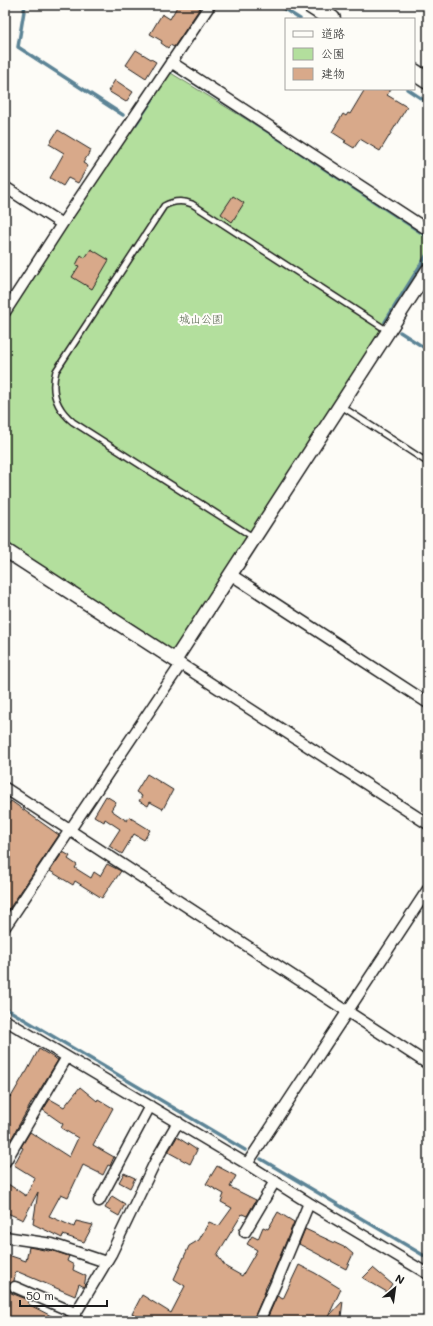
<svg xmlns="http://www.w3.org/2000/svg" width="433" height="1326" viewBox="0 0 433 1326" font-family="Mali,'Klee One',sans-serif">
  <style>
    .green { fill: #b3df9d; stroke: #687e5c }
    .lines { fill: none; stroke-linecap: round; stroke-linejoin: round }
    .stream { stroke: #5c8496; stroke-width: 3.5 }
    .building { fill: #d8a98a; stroke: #1c1c1c }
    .service-casing { stroke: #1c1c1c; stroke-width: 8 }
    .minor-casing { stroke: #1c1c1c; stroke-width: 13 }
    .tertiary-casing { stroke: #1c1c1c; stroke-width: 16 }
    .primary-casing { stroke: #1c1c1c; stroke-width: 19 }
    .service { stroke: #fdfcf7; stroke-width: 5 }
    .minor { stroke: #fdfcf7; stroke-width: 10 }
    .tertiary { stroke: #fdfcf7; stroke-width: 13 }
    .primary { stroke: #fdfcf7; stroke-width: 16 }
    .labels { text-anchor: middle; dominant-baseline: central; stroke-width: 4; stroke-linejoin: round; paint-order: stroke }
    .park-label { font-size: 11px; fill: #516049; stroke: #fdfcf7 }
  </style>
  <rect width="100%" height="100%" fill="#fdfcf7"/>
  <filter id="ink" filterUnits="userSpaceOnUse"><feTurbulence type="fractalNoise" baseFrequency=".025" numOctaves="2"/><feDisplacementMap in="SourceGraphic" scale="8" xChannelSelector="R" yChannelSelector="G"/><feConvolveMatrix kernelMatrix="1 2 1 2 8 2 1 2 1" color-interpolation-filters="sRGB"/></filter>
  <g filter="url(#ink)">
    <path class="green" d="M166,70L428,231V270L175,660L5,550V319Z"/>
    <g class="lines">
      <path class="stream" d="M25,5L18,47L123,115
        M278,5L300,19
        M171,72L173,69L428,237
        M407,89L428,103
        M136,124L154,97
        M385,322L428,253
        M400,332L428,350
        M5,1008L245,1150
        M261,1159L428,1258"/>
    </g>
    <path class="building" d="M178,5H194L200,8L174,47L170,45L168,48L161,43L162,41L150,34L162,14L170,19Z
      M136,50L156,62L146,78L126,65Z
      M115,80L133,92L126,102L108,91Z
      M365,89H391L387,95L407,107L380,151L360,139L354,148L344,142L346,141L332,132L343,114L346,116L348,113L350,114Z
      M58,130L91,150L83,163L88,166L78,183L68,178L63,186L50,178L64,153L49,144Z
      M233,196L244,203L232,222L221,214Z
      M91,249L109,260L92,289L72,277L79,266L76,265L81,255L85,258Z
      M147,774L173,790L163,809L150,802L148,806L139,801L142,796L136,792Z
      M106,796L116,802L111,810L127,821L129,817L150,830L144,840L134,834L122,854L109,846L120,829L105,819L104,822L94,816Z
      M11,801L59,835L5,915V809Z
      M63,852L70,856L68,859L77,865L75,868L91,878L94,872L100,876L107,864L121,871L115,880H114L102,898L75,881L73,885L50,871Z
      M39,1049L58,1060L33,1101V1100L10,1141L5,1138V1104L10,1096L11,1097L25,1073H26Z
      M80,1087L97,1101L98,1099L113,1108L93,1145L114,1157L110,1166L108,1165L103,1175L83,1165L68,1197L61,1194L49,1216L74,1227L76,1221L93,1225L84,1242L63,1235L62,1238L33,1224L38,1192L23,1220L5,1212V1182L26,1196L35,1178L14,1165L23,1148L21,1147L30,1132L69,1157L78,1138L61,1128L63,1124L43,1110L50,1099L64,1107Z
      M177,1137L197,1150L190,1164L168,1152Z
      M217,1166L236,1176L230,1187L256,1200L247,1216L242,1214L217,1255L226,1267L242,1276L257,1250L247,1244L252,1236L258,1239L263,1227L268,1229L278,1212L294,1222L272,1276L265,1289H266L253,1321H145L132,1314L142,1295L171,1313L185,1286L174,1279L189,1246L199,1240L209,1222L219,1226L232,1208L221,1202L224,1194L206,1184Z
      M124,1173L135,1178L130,1188L119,1182Z
      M112,1196L125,1204L119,1216L105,1208Z
      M305,1229L346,1248L353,1254L346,1269L299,1244Z
      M29,1247L49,1251L50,1250L69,1256L67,1261L74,1265L73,1270L86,1276L84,1287L79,1284L75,1296L16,1271L14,1281L9,1285L11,1293L29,1300L28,1304L61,1321H5V1311L7,1303L5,1302V1254L26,1261Z
      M299,1265L315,1273L341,1289L328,1317L343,1301L341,1317L339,1321H266L277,1296L283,1299Z
      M373,1268L392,1284L387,1292L363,1278Z"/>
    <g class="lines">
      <defs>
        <path id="service" d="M341,406L427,462
          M253,537L73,422C57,409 50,392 56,371L164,206C173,201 182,200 192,204L388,331"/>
        <path id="minor" d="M171,62L428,230
          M5,187L62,224
          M5,312L62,224L210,5
          M230,574L428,703
          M176,661L428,824
          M5,788L428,1064
          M5,927L181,664
          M5,1020L247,1164L309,1203L428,1274
          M5,1162L67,1057
          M247,1164L428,889
          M99,1201L150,1106
          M245,1232L275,1181
          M5,1237L52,1244L106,1262
          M15,1287L75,1313
          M71,1321L111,1254L156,1160L178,1122
          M259,1321L276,1283L309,1203"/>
        <path id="tertiary" d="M5,550L175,660L428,270"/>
        <path id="primary" d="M310,5L332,19
          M414,72L428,81"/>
      </defs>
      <use href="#service" class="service-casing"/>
      <use href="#minor" class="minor-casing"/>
      <use href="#tertiary" class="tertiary-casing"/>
      <use href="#primary" class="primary-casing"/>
      <use href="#service" class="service"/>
      <use href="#minor" class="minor"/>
      <use href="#tertiary" class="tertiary"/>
      <use href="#primary" class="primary"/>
    </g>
  </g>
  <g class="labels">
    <g class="park-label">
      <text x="201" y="318">城山公園</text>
    </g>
  </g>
  <rect width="433" height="1326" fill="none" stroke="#fdfcf7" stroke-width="20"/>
  <rect x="10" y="10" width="413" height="1306" fill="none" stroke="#1c1c1c" stroke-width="1.5" filter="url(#ink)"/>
  <rect x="285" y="18" width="130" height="72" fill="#fdfcf7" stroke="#a3a29f"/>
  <rect x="293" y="31" width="20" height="6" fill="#fdfcf7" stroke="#a3a29f"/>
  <text x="321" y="38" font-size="12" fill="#1c1c1c">道路</text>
  <rect x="293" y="48" width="20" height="12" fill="#b3df9d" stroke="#a3a29f"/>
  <text x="321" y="58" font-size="12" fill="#1c1c1c">公園</text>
  <rect x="293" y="68" width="20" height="12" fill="#d8a98a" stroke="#a3a29f"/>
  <text x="321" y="78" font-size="12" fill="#1c1c1c">建物</text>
  <g transform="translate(395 1288) rotate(29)" stroke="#fdfcf7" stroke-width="3" paint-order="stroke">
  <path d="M0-3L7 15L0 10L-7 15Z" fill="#1c1c1c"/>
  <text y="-6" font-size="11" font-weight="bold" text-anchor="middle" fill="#1c1c1c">N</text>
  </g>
  <path d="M20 1300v6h87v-6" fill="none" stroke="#1c1c1c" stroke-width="2"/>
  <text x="26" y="1300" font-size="12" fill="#1c1c1c" stroke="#fdfcf7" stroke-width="3" paint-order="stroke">50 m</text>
</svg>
